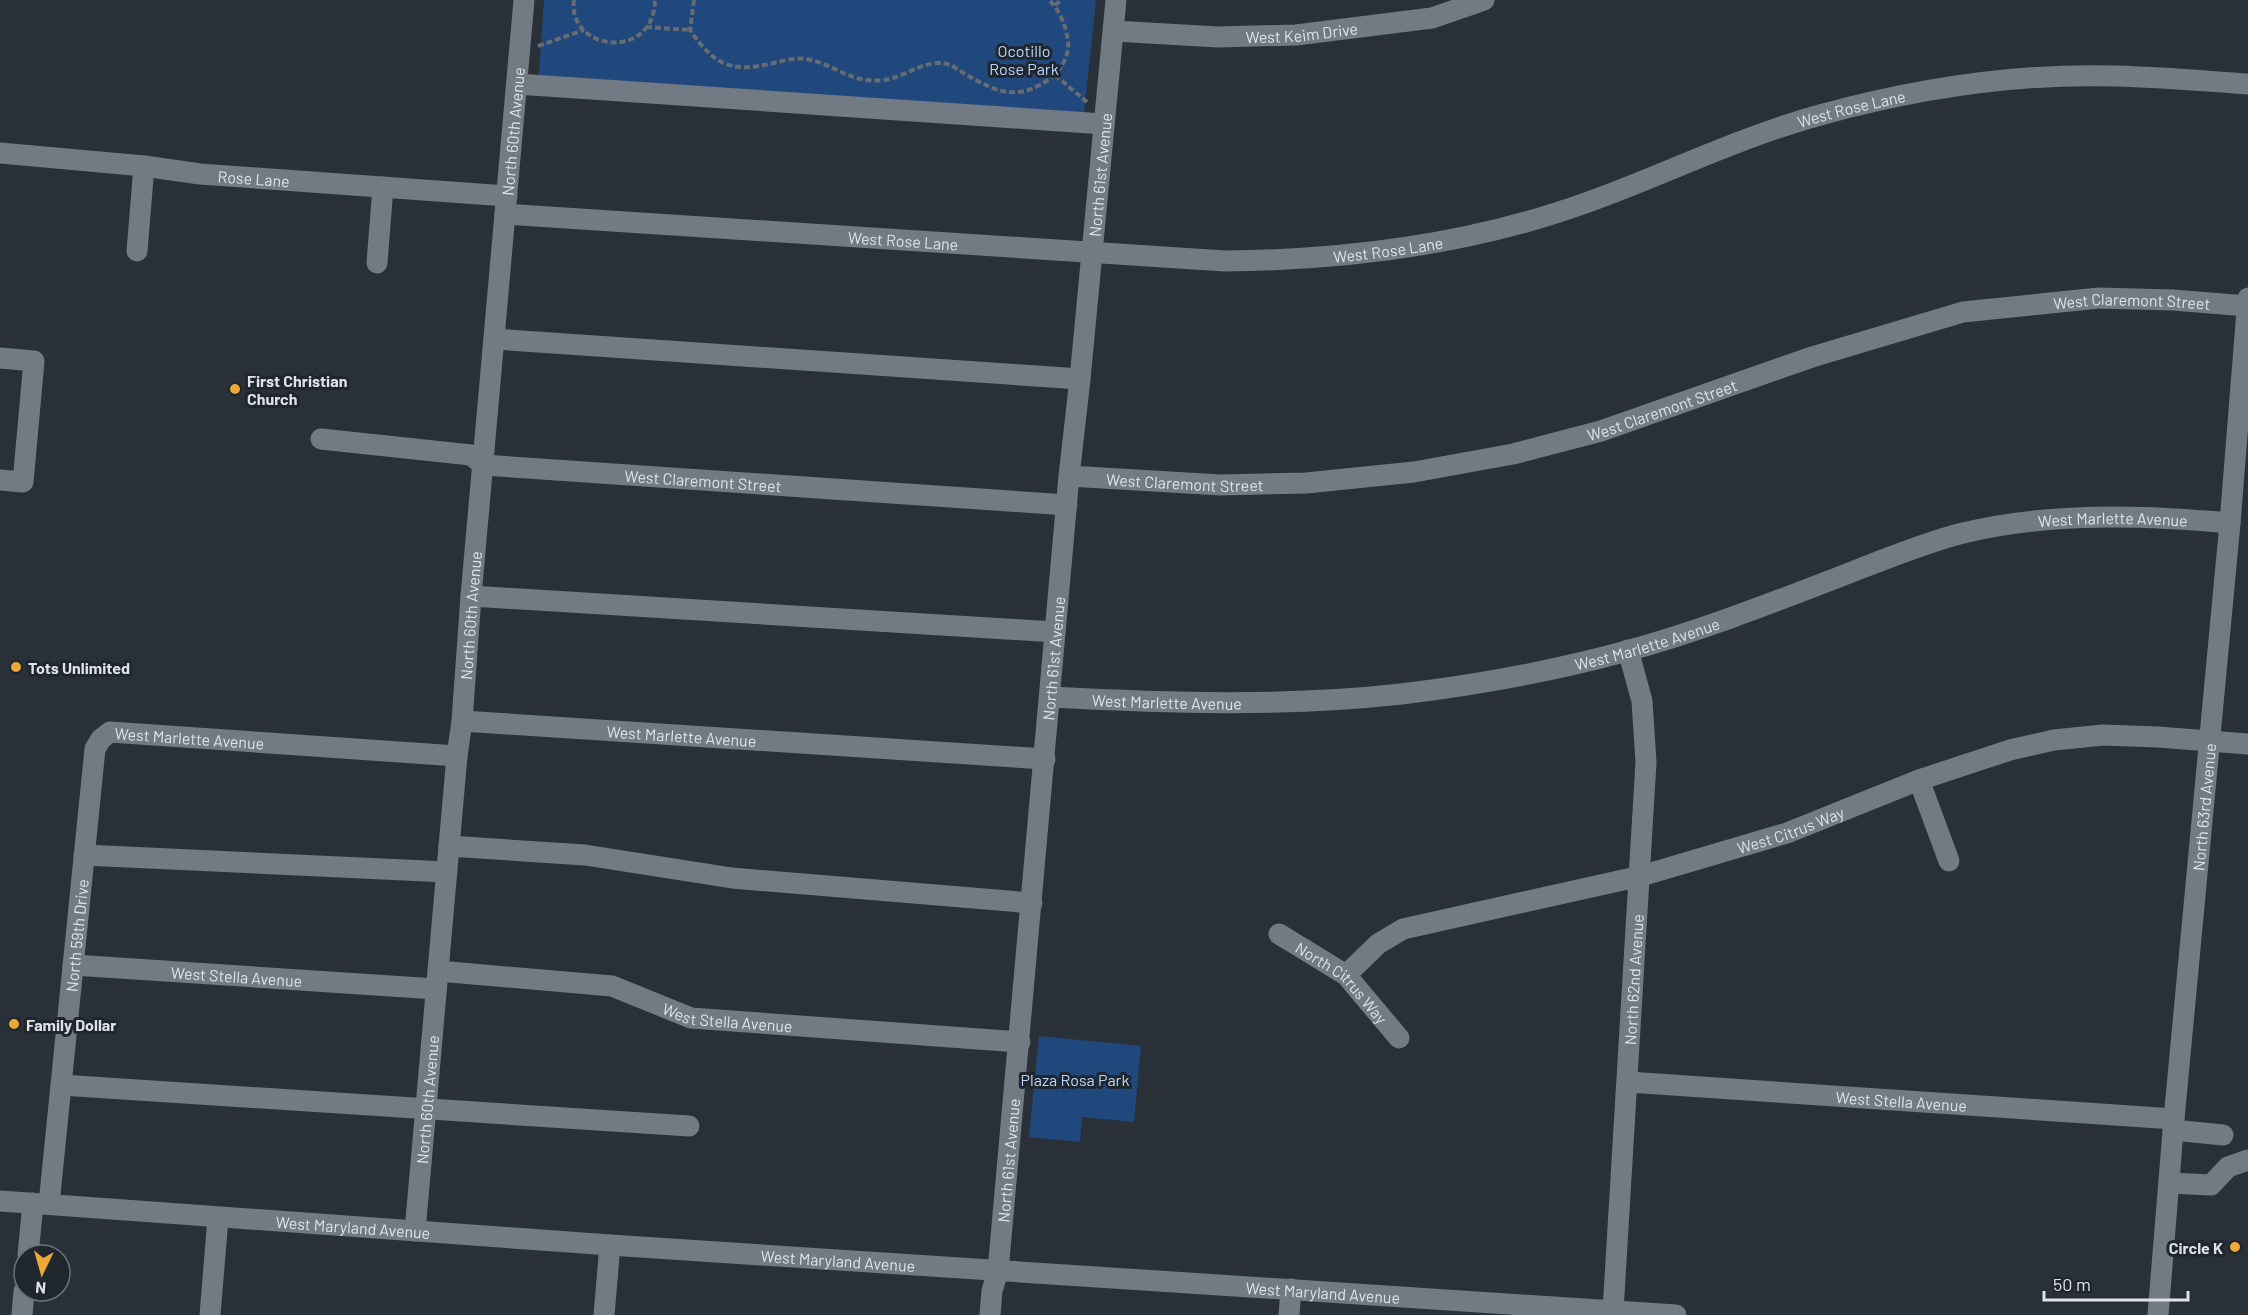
<svg xmlns="http://www.w3.org/2000/svg" width="2248" height="1315" viewBox="0 0 2248 1315" font-family="Barlow,sans-serif">
  <style>
    .green { fill: #20487d }
    .lines { fill: none; stroke-linecap: round; stroke-linejoin: round }
    .path { stroke: #676c73; stroke-width: 4; stroke-dasharray: 6 3; stroke-linecap: butt }
    .minor { stroke: #727a83; stroke-width: 21 }
    .poi-dot { fill: #eca93a; stroke: #20262e; stroke-width: 2 }
    .labels { text-anchor: middle; dominant-baseline: central; stroke-width: 6; stroke-linejoin: round; paint-order: stroke }
    .street-label { font-size: 16px; fill: #dfe3e8; stroke: #20262e }
    .park-label { font-size: 16px; fill: #b9d4f9; stroke: #20262e }
    .poi-label { font-size: 16px; font-weight: bold; fill: #dfe3e8; stroke: #20262e; text-anchor: start }
  </style>
  <rect width="100%" height="100%" fill="#2a3038"/>
  <path class="green" d="M544,0H1096L1083,122L538,86Z
    M1039,1036L1141,1046L1134,1122L1082,1117L1080,1142L1029,1137Z"/>
  <g class="lines">
    <path class="path" d="M574,0C567,51 654,62 655,0
      M694,0L690,30C715,66 731,73 774,63C783,61 797,57 806,59C836,64 849,84 884,80C901,78 917,65 936,63C948,62 956,68 965,74C998,93 1019,102 1052,77C1062,69 1070,53 1068,41C1066,27 1060,10 1049,0
      M1055,5L1061,0
      M646,27L690,30
      M538,46L584,30
      M1055,75L1087,102"/>
    <g class="minor">
      <path id="s1" d="M1114,31L1218,37L1296,35L1432,18L1484,0"/>
      <path d="M517,84L1104,124"/>
      <path id="s2" d="M0,153L144,166L200,174L507,196"/>
      <path id="s3" d="M505,214L1225,261C1332,260 1440,248 1543,217C1637,189 1725,141 1820,115C1915,89 2017,73 2116,76C2160,77 2204,81 2248,84"/>
      <path d="M137,251L144,166"/>
      <path d="M377,263L383,187"/>
      <path d="M494,339L1080,379"/>
      <path d="M0,358L34,361L23,482L0,480"/>
      <path id="s4" d="M321,439L471,455L483,465L1067,505"/>
      <path id="s5" d="M1069,476L1221,485L1306,483L1414,472L1513,454L1601,431L1812,357L1963,312L2099,298L2173,300L2247,306"/>
      <path d="M471,596L1055,632"/>
      <path id="s6" d="M1050,697C1166,703 1285,707 1401,694C1477,685 1553,671 1627,651C1700,631 1769,604 1839,577C1878,562 1918,545 1959,534C2046,512 2140,515 2230,523"/>
      <path id="s7" d="M462,721L1045,759"/>
      <path d="M1919,780L1949,861"/>
      <path d="M449,846L585,855L732,878L1032,903"/>
      <path d="M84,855L447,872"/>
      <path id="s8" d="M1279,934L1346,975L1399,1038"/>
      <path id="s9" d="M73,965L436,989"/>
      <path id="s10" d="M438,971L612,986L691,1018L1020,1042"/>
      <path id="s11" d="M1346,975L1378,944L1403,929L1641,876L1787,833L1919,780L2010,750L2054,740L2103,735L2158,737L2248,744"/>
      <path id="s12" d="M1628,1082L2174,1119"/>
      <path d="M61,1085L689,1126"/>
      <path d="M2173,1130L2223,1135"/>
      <path d="M2169,1183L2211,1185L2228,1167L2248,1160"/>
      <path id="s13" d="M0,1201L610,1245L1676,1315"/>
      <path id="s14" d="M49,1204L95,749L101,739L110,732L457,756"/>
      <path id="s15" d="M415,1231L457,756L462,721L471,596L524,0"/>
      <path d="M28,1255L33,1203"/>
      <path id="s16" d="M1613,1311L1646,762L1642,701L1628,650"/>
      <path d="M22,1315L24,1291"/>
      <path d="M210,1315L218,1218"/>
      <path d="M604,1315L610,1245"/>
      <path id="s17" d="M990,1315L992,1291L998,1271L1069,476L1080,379L1116,0"/>
      <path d="M1289,1315L1291,1289"/>
      <path id="s18" d="M2158,1315L2174,1119L2230,523L2248,298"/>
    </g>
  </g>
  <g class="poi-dot">
    <circle cx="235" cy="389" r="6"/>
    <circle cx="16" cy="667" r="6"/>
    <circle cx="14" cy="1024" r="6"/>
    <circle cx="2235" cy="1247" r="6"/>
  </g>
  <g class="labels">
    <g class="street-label">
      <text stroke="none"><textPath href="#s1" startOffset="188">West Keim Drive</textPath></text>
      <text stroke="none"><textPath href="#s3" startOffset="1371">West Rose Lane</textPath></text>
      <text stroke="none"><textPath href="#s15" startOffset="1104">North 60th Avenue</textPath></text>
      <text stroke="none"><textPath href="#s17" startOffset="1146">North 61st Avenue</textPath></text>
      <text stroke="none"><textPath href="#s2" startOffset="255">Rose Lane</textPath></text>
      <text stroke="none"><textPath href="#s3" startOffset="399">West Rose Lane</textPath></text>
      <text stroke="none"><textPath href="#s3" startOffset="885">West Rose Lane</textPath></text>
      <text stroke="none"><textPath href="#s5" startOffset="1088">West Claremont Street</textPath></text>
      <text stroke="none"><textPath href="#s5" startOffset="602">West Claremont Street</textPath></text>
      <text stroke="none"><textPath href="#s4" startOffset="387">West Claremont Street</textPath></text>
      <text stroke="none"><textPath href="#s5" startOffset="116">West Claremont Street</textPath></text>
      <text stroke="none"><textPath href="#s6" startOffset="1089">West Marlette Avenue</textPath></text>
      <text stroke="none"><textPath href="#s15" startOffset="618">North 60th Avenue</textPath></text>
      <text stroke="none"><textPath href="#s6" startOffset="603">West Marlette Avenue</textPath></text>
      <text stroke="none"><textPath href="#s17" startOffset="660">North 61st Avenue</textPath></text>
      <text stroke="none"><textPath href="#s6" startOffset="117">West Marlette Avenue</textPath></text>
      <text stroke="none"><textPath href="#s7" startOffset="220">West Marlette Avenue</textPath></text>
      <text stroke="none"><textPath href="#s14" startOffset="560">West Marlette Avenue</textPath></text>
      <text stroke="none"><textPath href="#s18" startOffset="510">North 63rd Avenue</textPath></text>
      <text stroke="none"><textPath href="#s11" startOffset="474">West Citrus Way</textPath></text>
      <text stroke="none"><textPath href="#s14" startOffset="270">North 59th Drive</textPath></text>
      <text stroke="none"><textPath href="#s9" startOffset="164">West Stella Avenue</textPath></text>
      <text stroke="none"><textPath href="#s16" startOffset="332">North 62nd Avenue</textPath></text>
      <text stroke="none"><textPath href="#s8" startOffset="80">North Citrus Way</textPath></text>
      <text stroke="none"><textPath href="#s10" startOffset="296">West Stella Avenue</textPath></text>
      <text stroke="none"><textPath href="#s15" startOffset="132">North 60th Avenue</textPath></text>
      <text stroke="none"><textPath href="#s12" startOffset="274">West Stella Avenue</textPath></text>
      <text stroke="none"><textPath href="#s17" startOffset="156">North 61st Avenue</textPath></text>
      <text stroke="none"><textPath href="#s13" startOffset="354">West Maryland Avenue</textPath></text>
      <text stroke="none"><textPath href="#s13" startOffset="840">West Maryland Avenue</textPath></text>
      <text stroke="none"><textPath href="#s13" startOffset="1326">West Maryland Avenue</textPath></text>
    </g>
    <g class="park-label">
      <text x="1024" y="50">Ocotillo<tspan x="1024" dy="18">Rose Park</tspan></text>
      <text x="1075" y="1079">Plaza Rosa Park</text>
    </g>
    <g class="poi-label">
      <text x="247" y="380">First Christian<tspan x="247" dy="18">Church</tspan></text>
      <text x="28" y="667">Tots Unlimited</text>
      <text x="26" y="1024">Family Dollar</text>
      <text x="2223" y="1247" text-anchor="end">Circle K</text>
    </g>
  </g>
  <g transform="translate(42 1273) rotate(185)"><circle r="28" fill="#20262e" stroke="#6c7278" stroke-width="1.5"/>
  <path d="M0-4.5L10 22L0 15L-10 22Z" fill="#eca93a"/>
  <text y="-9" font-size="16" font-weight="bold" text-anchor="middle" fill="#dfe3e8">N</text>
  </g>
  <path d="M2044 1291v9h144v-9" fill="none" stroke="#dfe3e8" stroke-width="3"/>
  <text x="2053" y="1291" font-size="18" fill="#dfe3e8" stroke="#20262e" stroke-width="4.5" paint-order="stroke">50 m</text>
</svg>
